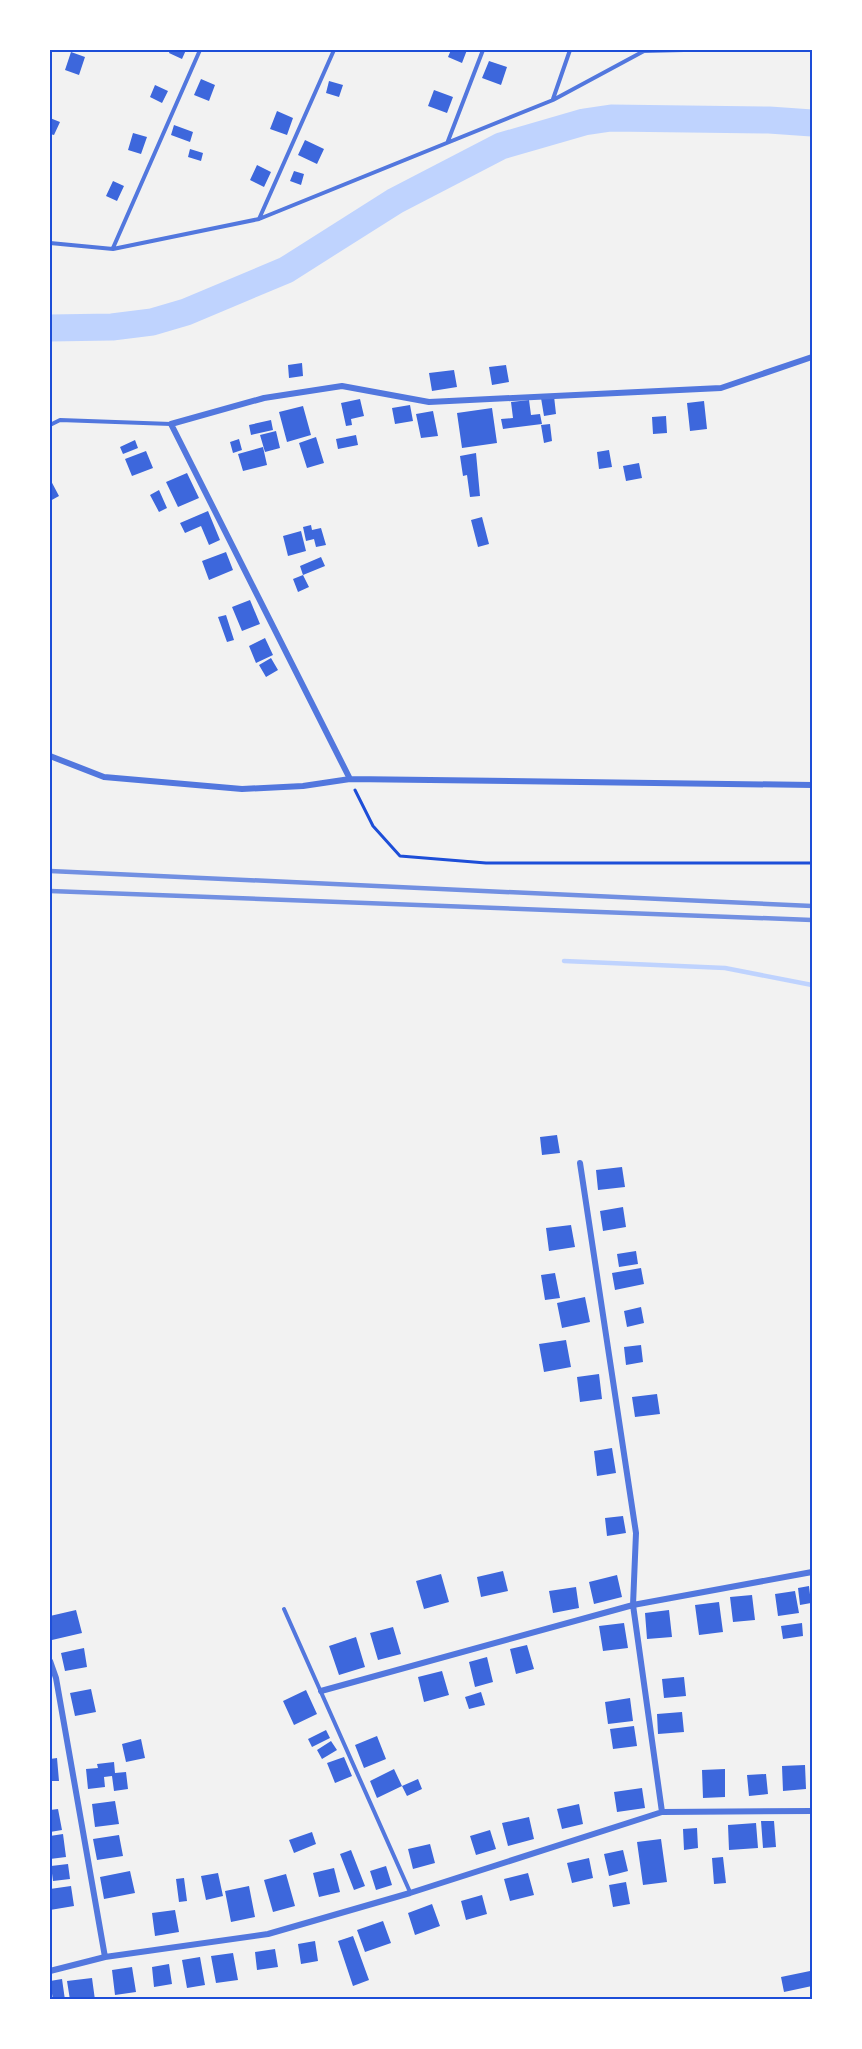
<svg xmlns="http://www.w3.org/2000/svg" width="862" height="2049" viewBox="0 0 862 2049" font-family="Merriweather,serif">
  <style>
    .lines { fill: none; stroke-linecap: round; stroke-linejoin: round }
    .stream { stroke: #bfd3fe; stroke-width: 4.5 }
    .river { stroke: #bfd3fe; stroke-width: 27 }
    .building { fill: #3d67dc }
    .path { stroke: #1d4ed8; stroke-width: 3 }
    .service { stroke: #5277de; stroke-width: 4 }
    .minor { stroke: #5277de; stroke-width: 6 }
    .rail { stroke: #7290e2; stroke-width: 4.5 }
    .neatline { fill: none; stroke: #1d4ed8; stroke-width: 2 }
  </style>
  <rect width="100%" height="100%" fill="#f2f2f2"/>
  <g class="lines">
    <path class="stream" d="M564,961L725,968L812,985"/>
    <path class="river" d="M50,328L112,327L152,322L186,312L286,270L395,201L501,146L584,122L611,118L769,120L812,123"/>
  </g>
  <path class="building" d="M170,50H186L182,59L169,53Z
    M451,50H467L462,63L448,57Z
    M71,52L85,57L79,75L65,70Z
    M489,61L507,67L501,85L482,78Z
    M201,79L215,85L209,101L194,95Z
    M329,81L343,85L339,97L326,93Z
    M155,85L168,91L162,103L150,97Z
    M434,90L453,97L447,113L428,106Z
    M277,111L293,118L287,135L270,129Z
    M50,118L60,122L54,135L50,134Z
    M174,125L193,132L190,142L171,135Z
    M133,133L147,137L141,154L128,150Z
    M305,140L324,149L317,164L298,155Z
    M190,149L203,153L201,161L188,157Z
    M257,165L271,172L264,187L250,180Z
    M294,171L304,174L301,185L290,181Z
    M113,181L124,186L117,201L106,196Z
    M302,363L303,376L289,378L288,365Z
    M506,365L509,382L492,385L489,367Z
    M454,370L457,387L432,391L429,373Z
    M554,396L556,414L544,416L541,398Z
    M360,399L364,416L351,419L352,425L346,426L341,403Z
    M529,400L531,415L540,414L542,424L503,429L501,419L513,418L511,402Z
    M704,401L707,429L690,431L687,403Z
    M410,405L413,421L395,424L392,408Z
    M303,406L311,435L287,442L279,412Z
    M492,408L497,443L462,448L457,413Z
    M433,411L438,436L421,438L416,414Z
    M666,416L667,433L653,434L652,417Z
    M271,420L273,430L251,435L249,425Z
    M550,424L552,441L544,443L541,425Z
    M276,431L280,448L265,452L260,435Z
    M356,435L358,445L338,449L336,439Z
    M316,437L324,463L307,468L299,443Z
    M239,439L242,450L233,453L230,442Z
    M135,440L138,448L123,454L120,447Z
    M263,447L267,465L243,471L238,454Z
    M609,450L612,467L599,469L597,452Z
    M146,451L153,468L132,476L125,459Z
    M476,453L480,496L470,497L467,475L463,476L460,456Z
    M639,463L642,478L626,481L623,466Z
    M187,473L199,498L178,507L166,482Z
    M50,479L59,496L50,501Z
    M159,490L167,508L159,512L150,495Z
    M208,511L220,540L209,545L201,526L185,533L180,523Z
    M482,517L489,544L478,547L471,520Z
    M311,525L312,530L321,528L326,545L316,547L314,539L306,541L303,527Z
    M301,531L306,551L288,556L283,536Z
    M226,552L233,570L209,580L202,561Z
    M321,557L325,566L303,575L300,566Z
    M303,575L309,587L298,592L293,579Z
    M250,600L260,624L242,631L232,607Z
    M226,615L234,640L227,642L218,617Z
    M265,638L273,655L256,663L249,646Z
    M271,658L278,670L266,677L259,665Z
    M557,1135L560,1153L542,1155L540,1137Z
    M622,1167L625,1187L598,1190L596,1170Z
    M623,1207L626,1227L603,1231L600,1211Z
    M571,1225L575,1247L549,1251L546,1228Z
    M636,1251L638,1264L619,1267L617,1254Z
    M641,1268L644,1284L615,1290L612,1273Z
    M555,1273L560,1298L545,1300L541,1275Z
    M585,1297L590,1322L562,1328L557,1303Z
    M641,1307L644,1323L627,1327L624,1311Z
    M566,1340L571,1367L544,1372L539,1344Z
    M641,1345L643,1362L626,1365L624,1347Z
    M599,1374L602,1399L580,1402L577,1377Z
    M657,1394L660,1414L635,1417L632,1397Z
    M612,1448L616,1473L597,1476L594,1451Z
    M623,1516L626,1533L607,1536L605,1518Z
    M503,1571L508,1591L481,1597L477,1577Z
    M441,1574L449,1602L424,1609L416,1581Z
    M617,1575L622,1597L594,1604L589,1582Z
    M809,1586L811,1603L800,1605L798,1588Z
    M576,1587L579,1608L553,1613L549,1591Z
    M795,1591L799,1613L778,1616L775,1594Z
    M752,1595L755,1620L733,1622L730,1597Z
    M719,1602L723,1632L699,1635L695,1605Z
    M76,1610L82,1633L52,1640L50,1616Z
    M669,1610L672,1637L647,1639L645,1613Z
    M624,1623L628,1648L603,1651L599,1626Z
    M802,1623L803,1636L783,1639L781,1626Z
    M393,1627L401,1654L378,1660L370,1633Z
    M356,1637L365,1667L339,1675L329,1646Z
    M527,1645L534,1669L516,1674L510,1649Z
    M84,1648L87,1667L65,1671L61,1653Z
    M487,1657L493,1682L475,1687L469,1662Z
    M442,1671L449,1695L424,1702L418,1677Z
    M684,1677L686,1696L664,1698L662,1679Z
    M91,1689L96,1712L75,1716L70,1693Z
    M306,1690L317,1714L294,1725L283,1701Z
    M481,1692L485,1705L469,1709L465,1697Z
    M630,1698L633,1721L608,1724L605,1702Z
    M682,1712L684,1732L658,1734L657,1714Z
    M634,1726L637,1746L613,1749L610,1729Z
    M326,1730L330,1738L312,1747L308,1739Z
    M377,1736L386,1759L364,1768L355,1745Z
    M141,1739L145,1758L126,1762L122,1744Z
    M331,1741L337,1750L322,1759L317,1750Z
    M344,1757L352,1776L335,1783L327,1763Z
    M57,1758L59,1781H50V1759Z
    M114,1762L115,1773L126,1772L128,1789L114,1791L112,1776L104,1777L105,1787L88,1789L86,1769L98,1768L97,1764Z
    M805,1765L806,1789L783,1791L782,1766Z
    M394,1769L402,1786L377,1798L370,1781Z
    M725,1769V1797L703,1798L702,1770Z
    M766,1774L768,1794L749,1796L747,1775Z
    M418,1779L422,1789L407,1796L402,1786Z
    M642,1788L645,1808L617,1812L614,1792Z
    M115,1801L119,1824L95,1827L92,1804Z
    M579,1804L583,1824L562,1829L557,1809Z
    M58,1809L62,1830L50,1832V1810Z
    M529,1817L534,1839L508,1846L502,1823Z
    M761,1821H774L776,1847L763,1848Z
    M756,1823L758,1848L729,1850L728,1825Z
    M697,1828L698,1848L684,1850L683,1829Z
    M490,1830L496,1849L476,1855L470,1836Z
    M312,1832L316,1844L294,1853L289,1840Z
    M63,1834L66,1857L50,1859V1836Z
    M119,1835L123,1856L97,1860L93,1839Z
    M661,1839L667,1882L643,1885L637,1842Z
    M430,1844L435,1863L413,1869L408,1849Z
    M351,1850L365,1886L354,1890L340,1854Z
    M623,1850L628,1871L609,1876L604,1854Z
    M723,1857L726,1883L714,1884L712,1858Z
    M589,1858L593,1878L572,1883L567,1863Z
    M68,1864L70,1879L53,1881L51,1866Z
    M386,1866L392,1885L376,1890L370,1871Z
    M334,1868L340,1892L319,1897L313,1873Z
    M130,1871L135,1893L104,1899L100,1877Z
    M218,1873L223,1896L206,1900L201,1876Z
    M528,1873L534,1895L510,1901L504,1879Z
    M286,1874L295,1906L273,1912L264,1880Z
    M184,1878L187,1901L179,1902L176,1879Z
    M626,1882L630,1904L613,1907L609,1885Z
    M71,1886L74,1906L50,1910V1889Z
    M249,1886L255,1917L231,1922L225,1891Z
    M482,1895L487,1914L466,1920L461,1901Z
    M432,1904L440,1926L415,1935L408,1913Z
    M175,1910L179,1932L155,1936L152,1913Z
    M383,1921L391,1943L365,1952L357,1930Z
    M353,1936L369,1980L353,1986L338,1941Z
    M315,1941L318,1961L301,1964L298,1944Z
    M275,1949L278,1967L257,1970L255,1952Z
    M233,1953L238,1980L216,1983L211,1956Z
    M200,1957L205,1985L187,1988L182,1960Z
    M169,1964L172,1984L154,1987L152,1967Z
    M132,1967L136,1992L115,1995L112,1970Z
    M810,1971L812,1986L784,1992L781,1977Z
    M92,1978L95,2000H70L67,1981Z
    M62,1979L65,2000H53L50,1981Z"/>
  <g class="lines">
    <path class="path" d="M355,790L373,826L400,856L486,863H812"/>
    <path class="service" d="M553,99L570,50
      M448,141L483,50
      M259,219L334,50
      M50,243L113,249L259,219L553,100L644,51L684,50
      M113,248L200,50
      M50,425L60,420L171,424
      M284,1609L410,1892"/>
    <path class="minor" d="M50,756L104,777L242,789L303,786L350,779L812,785
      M350,779L171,424L264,398L342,386L429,402L721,388L812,357
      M580,1163L636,1533L633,1605L662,1812
      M50,1661L56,1678L105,1957
      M321,1691L633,1605L812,1572
      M50,1971L105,1957L268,1934L410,1893L662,1812L812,1811"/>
    <path class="rail" d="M50,871L812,906
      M50,891L812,920"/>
  </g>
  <rect width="862" height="2049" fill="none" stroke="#ffffff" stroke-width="102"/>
  <rect x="51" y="51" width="760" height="1947" class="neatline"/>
</svg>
